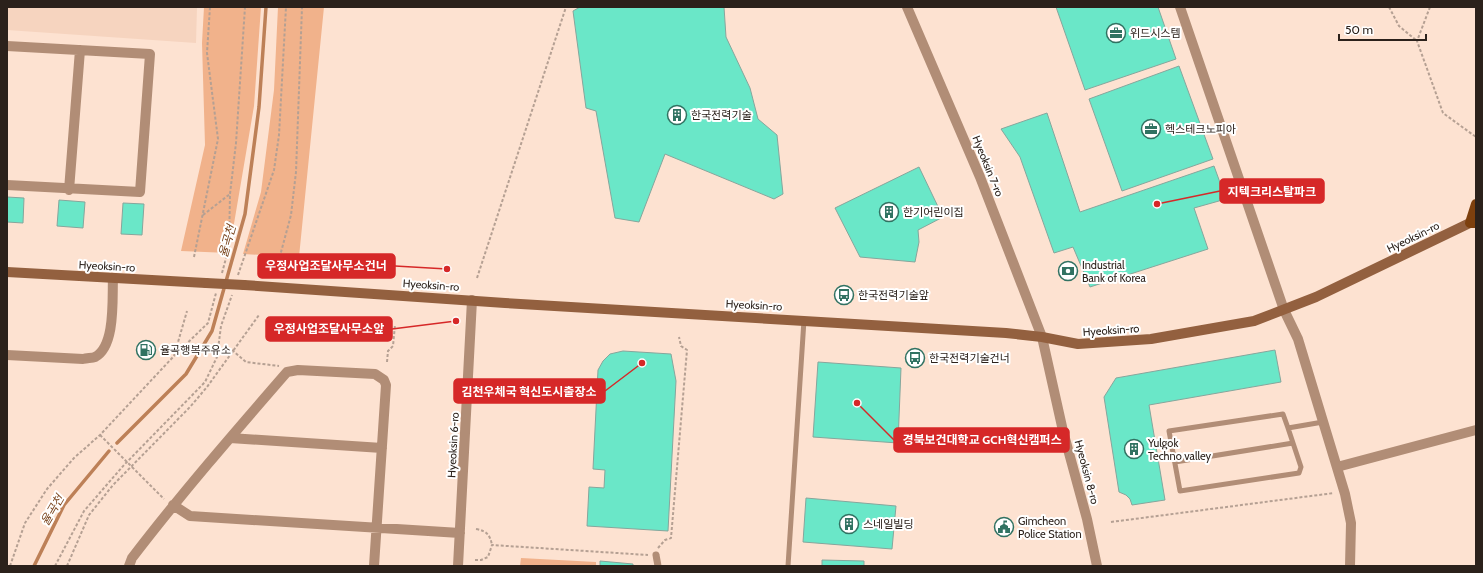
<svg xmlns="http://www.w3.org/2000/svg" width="1483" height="573" viewBox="0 0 1483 573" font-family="Cabin,'Noto Sans KR',sans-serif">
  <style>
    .built { fill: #f6d4bf }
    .green { fill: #f1b28b }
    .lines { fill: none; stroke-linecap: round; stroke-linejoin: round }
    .stream { stroke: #bd8057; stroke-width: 3.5 }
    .building { fill: #6ae7c8; stroke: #86a69c }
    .path { stroke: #b5a093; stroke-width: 2; stroke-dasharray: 3 2; stroke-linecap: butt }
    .service { stroke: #b18d76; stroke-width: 5 }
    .pedestrian { stroke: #b18d76; stroke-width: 7 }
    .minor { stroke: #b18d76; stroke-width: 10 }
    .tertiary { stroke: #b18d76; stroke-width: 10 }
    .secondary { stroke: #93603f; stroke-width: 10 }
    .primary { stroke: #7d400e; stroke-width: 10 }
    .path-bridge { stroke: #b5a093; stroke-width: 2; stroke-dasharray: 3 2; stroke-linecap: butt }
    .secondary-bridge { stroke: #93603f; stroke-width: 10 }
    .labels { text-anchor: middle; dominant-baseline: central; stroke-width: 4; stroke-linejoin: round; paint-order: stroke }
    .poi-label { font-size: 11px; fill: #2b211b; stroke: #fff; text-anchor: start }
    .street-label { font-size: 11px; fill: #2b211b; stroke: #fff }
    .water-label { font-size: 12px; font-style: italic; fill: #7a451e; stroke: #fff }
    .leader { fill: none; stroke: #d62828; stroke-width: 1.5 }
    .callout-dot { fill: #d62828; stroke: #fff; stroke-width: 1.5 }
    .callout { fill: #d62828; stroke: #d62828; stroke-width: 1.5 }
    .callout-label { font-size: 12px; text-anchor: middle; font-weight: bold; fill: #fff }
  </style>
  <rect width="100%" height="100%" fill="#fde2d1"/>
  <path class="built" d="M7,7H197L196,43L7,30Z"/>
  <path class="green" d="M204,7H261L254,106L229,253L181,251L205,145L202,43Z
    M278,7H324L299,257L243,254L261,192L274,90Z
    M521,558L596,562V566H520Z"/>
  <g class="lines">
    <path class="stream" d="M117,443L186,374L212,331L245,214L259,107L266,7
      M34,566L64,505L109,451"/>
  </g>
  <path class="building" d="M580,7H724L726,37L750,88L758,119L777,135L783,194L774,199L665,154L639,222L615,218L596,111L586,108L573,11Z
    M1056,7H1158L1176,59L1085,90Z
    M1179,66L1213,159L1122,191L1089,99Z
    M1047,113L1080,212L1214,166L1226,199L1194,208L1208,249L1090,287L1073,247L1054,253L1020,157L1001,129Z
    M919,167L943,217L918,230L919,242L915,262L860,257L835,208Z
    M7,197L24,198L23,223L7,222Z
    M59,200L85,202L83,228L57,226Z
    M123,203L144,204L142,235L121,234Z
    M1066,268H1070V273H1065Z
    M1275,350L1281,382L1149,405L1165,500L1132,505L1130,499L1126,495L1119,492L1104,397L1116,378Z
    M623,351L671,354L676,381L668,531L587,526L589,487L604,488L605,470L593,469L598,370L603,361L610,354Z
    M818,362L901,368L898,443L813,437Z
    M806,498L896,506L892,549L803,542Z
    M822,560L864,561V566H822Z
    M600,561L633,564V566H600Z"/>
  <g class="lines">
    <path class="path" d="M1389,7L1399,26L1417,41
      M1430,7L1417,41L1443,113L1476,137
      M203,215L230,194
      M194,257L218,139L207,53L210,7
      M277,267L291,215L296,172L302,7
      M222,273L229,247L230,194L236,143L245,7
      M238,275L274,170L279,135L286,7
      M477,278L566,7
      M232,350L246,362L279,366
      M174,356L208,323L216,293
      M387,362L388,351L393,346L395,325
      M132,467L164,499
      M1111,522L1334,493
      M476,529C487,531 490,535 492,545
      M658,548L665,540L671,538L687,350L681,346L679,337
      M475,560H481L488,557L492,545L648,555
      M10,566L25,523L47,489L74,458L100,435L174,356L187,311
      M55,566L84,511L124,465L205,382L217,357L221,326L232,295
      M67,566L89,515L113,485L190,407L207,387L259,315"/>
    <path class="service" d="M1288,428L1301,467L1299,473L1180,491L1169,431L1283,414L1288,428L1323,422
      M1175,462L1293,443
      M788,566L804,320"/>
    <path class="pedestrian" d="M656,555L658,566"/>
    <path class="minor" d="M1180,7L1284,310L1298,339L1345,494L1351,523L1350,566
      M7,46L150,54L140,192L7,185
      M69,190L80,50
      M7,355L83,359C87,358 92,358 95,357C116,346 112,298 113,278
      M230,438L382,448
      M1337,467L1476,430
      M173,505L190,516L460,533
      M129,566L132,558C181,494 234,433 287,372L298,370L375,374L384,380L386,385L374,566
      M458,566L472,300"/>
    <path class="tertiary" d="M907,7L980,177L1042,337L1063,431L1087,519L1097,566"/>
    <path class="secondary" d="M7,272L206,283
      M244,285L505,303L1006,333L1042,337L1078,344L1151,339L1254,321L1316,297L1476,220"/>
    <path class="primary" d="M1476,204L1470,223H1476"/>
    <path class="path-bridge" d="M100,435L132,467"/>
    <path class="secondary-bridge" d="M206,283L244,285"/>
  </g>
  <defs>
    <symbol id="office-ring" viewBox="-11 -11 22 22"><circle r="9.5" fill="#fff" stroke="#317262" stroke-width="1.5"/><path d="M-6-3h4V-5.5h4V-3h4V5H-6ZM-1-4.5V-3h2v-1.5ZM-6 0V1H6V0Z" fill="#317262"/></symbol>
    <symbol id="building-ring" viewBox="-11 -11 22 22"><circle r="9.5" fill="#fff" stroke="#317262" stroke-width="1.5"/><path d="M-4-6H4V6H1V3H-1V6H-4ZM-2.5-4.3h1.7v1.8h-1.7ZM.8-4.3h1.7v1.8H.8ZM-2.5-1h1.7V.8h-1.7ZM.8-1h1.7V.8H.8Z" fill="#317262"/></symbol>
    <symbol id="bank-ring" viewBox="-11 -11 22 22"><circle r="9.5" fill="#fff" stroke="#317262" stroke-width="1.5"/><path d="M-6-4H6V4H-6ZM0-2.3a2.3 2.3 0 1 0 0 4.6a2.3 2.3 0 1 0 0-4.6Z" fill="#317262"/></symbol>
    <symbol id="bus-ring" viewBox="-11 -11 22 22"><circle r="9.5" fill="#fff" stroke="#317262" stroke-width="1.5"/><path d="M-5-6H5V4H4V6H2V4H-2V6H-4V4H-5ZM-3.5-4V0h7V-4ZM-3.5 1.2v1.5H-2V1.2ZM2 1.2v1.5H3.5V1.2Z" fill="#317262"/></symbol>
    <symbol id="fuel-ring" viewBox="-11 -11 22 22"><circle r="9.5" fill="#fff" stroke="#317262" stroke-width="1.5"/><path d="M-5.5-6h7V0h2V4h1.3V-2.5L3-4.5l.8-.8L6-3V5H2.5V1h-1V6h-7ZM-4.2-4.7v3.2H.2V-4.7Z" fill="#317262"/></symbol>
    <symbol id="civic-ring" viewBox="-11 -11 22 22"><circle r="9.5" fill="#fff" stroke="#317262" stroke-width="1.5"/><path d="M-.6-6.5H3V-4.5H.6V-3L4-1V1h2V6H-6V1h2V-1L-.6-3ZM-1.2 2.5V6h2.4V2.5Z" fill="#317262"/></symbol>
  </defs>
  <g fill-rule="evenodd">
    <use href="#office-ring" x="1105" y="22" width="22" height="22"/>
    <use href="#building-ring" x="666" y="104" width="22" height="22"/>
    <use href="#office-ring" x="1140" y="118" width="22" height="22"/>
    <use href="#building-ring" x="878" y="201" width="22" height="22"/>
    <use href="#bank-ring" x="1057" y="260" width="22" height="22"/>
    <use href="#bus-ring" x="833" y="284" width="22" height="22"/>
    <use href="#fuel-ring" x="135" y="339" width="22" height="22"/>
    <use href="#bus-ring" x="904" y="347" width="22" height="22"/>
    <use href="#building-ring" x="1123" y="438" width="22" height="22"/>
    <use href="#building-ring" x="838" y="513" width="22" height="22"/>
    <use href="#civic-ring" x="993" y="516" width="22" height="22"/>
  </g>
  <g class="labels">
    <g class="poi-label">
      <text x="1130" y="33">위드시스템</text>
      <text x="691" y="115">한국전력기술</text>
      <text x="1165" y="129">헥스테크노피아</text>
      <text x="903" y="212">한기어린이집</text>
      <text x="1082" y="265">Industrial<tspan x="1082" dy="13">Bank of Korea</tspan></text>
      <text x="858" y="295">한국전력기술앞</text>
      <text x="160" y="350">율곡행복주유소</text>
      <text x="929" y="358">한국전력기술건너</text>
      <text x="1148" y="443">Yulgok<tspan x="1148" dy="13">Techno valley</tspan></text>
      <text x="1018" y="521">Gimcheon<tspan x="1018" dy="13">Police Station</tspan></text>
      <text x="863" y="524">스네일빌딩</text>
    </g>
    <g class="street-label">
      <text transform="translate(988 166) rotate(68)">Hyeoksin 7-ro</text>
      <text transform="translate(1413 237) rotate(-26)">Hyeoksin-ro</text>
      <text transform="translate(107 266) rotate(3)">Hyeoksin-ro</text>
      <text transform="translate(431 285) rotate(4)">Hyeoksin-ro</text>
      <text transform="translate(754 305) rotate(3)">Hyeoksin-ro</text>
      <text transform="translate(1111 330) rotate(-4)">Hyeoksin-ro</text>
      <text transform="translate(453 445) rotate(-87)">Hyeoksin 6-ro</text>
      <text transform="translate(1087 472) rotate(75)">Hyeoksin 8-ro</text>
    </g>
    <g class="water-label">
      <text transform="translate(227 241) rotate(-74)">율곡천</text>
      <text transform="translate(52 510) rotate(-60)">율곡천</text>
    </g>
  </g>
  <path class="leader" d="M1157 204L1220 191M447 269L395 266M456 321L392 329M642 363L605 391M857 403L894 440"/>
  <g class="callout-dot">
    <circle cx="1157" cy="204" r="4"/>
    <circle cx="447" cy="269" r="4"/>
    <circle cx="456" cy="321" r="4"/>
    <circle cx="642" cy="363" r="4"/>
    <circle cx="857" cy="403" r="4"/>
  </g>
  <g class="callout">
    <rect x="1220" y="179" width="104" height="24" rx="4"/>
    <rect x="258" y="254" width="137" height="24" rx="4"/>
    <rect x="266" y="317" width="126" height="24" rx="4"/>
    <rect x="454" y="379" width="151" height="24" rx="4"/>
    <rect x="894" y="428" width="175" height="24" rx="4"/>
  </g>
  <g class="callout-label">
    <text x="1272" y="196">지텍크리스탈파크</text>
    <text x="326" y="270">우정사업조달사무소건너</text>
    <text x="329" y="333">우정사업조달사무소앞</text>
    <text x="529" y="396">김천우체국 혁신도시출장소</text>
    <text x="982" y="444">경북보건대학교 GCH혁신캠퍼스</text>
  </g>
  <rect width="1483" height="573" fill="none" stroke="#2b211b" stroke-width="16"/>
  <path d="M1339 34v6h87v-6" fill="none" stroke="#2b211b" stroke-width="2"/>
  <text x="1345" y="34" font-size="12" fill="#2b211b" stroke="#ffffff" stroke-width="3" paint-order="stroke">50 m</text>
</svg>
